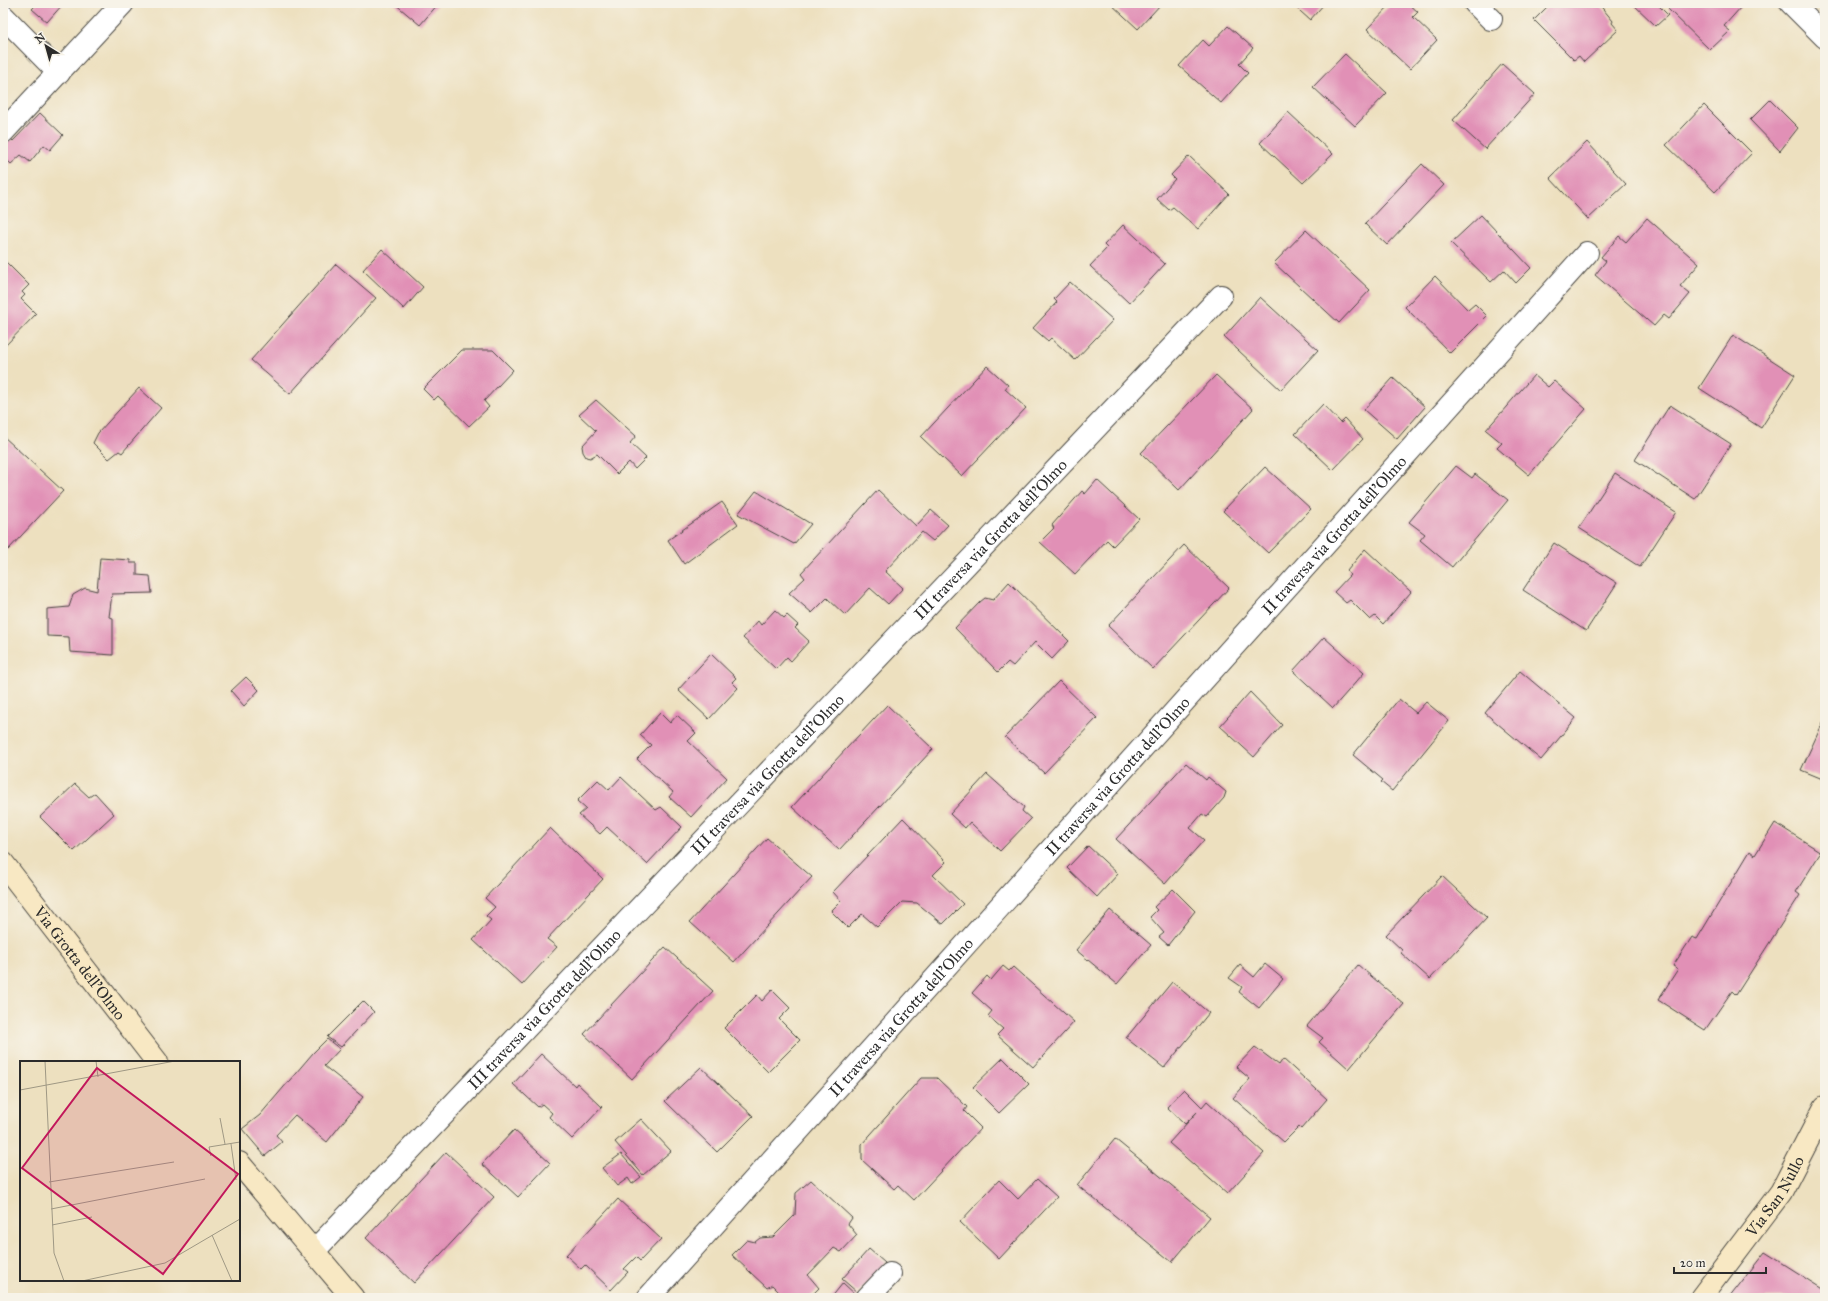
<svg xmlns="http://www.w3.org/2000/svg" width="1828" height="1301" viewBox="0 0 1828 1301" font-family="'IM FELL Great Primer',serif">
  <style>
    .building { fill: #e190b6 }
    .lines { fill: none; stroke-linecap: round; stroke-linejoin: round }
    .street-casing { stroke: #484641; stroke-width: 24 }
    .secondary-casing { stroke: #484641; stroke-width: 24 }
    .street { stroke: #fff; stroke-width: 22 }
    .secondary { stroke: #f8e8c3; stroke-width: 22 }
    .labels { text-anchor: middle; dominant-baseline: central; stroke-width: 3; stroke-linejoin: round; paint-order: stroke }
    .street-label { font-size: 16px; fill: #2b2b2b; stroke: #f7f3e8 }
    .inset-road { fill: none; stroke: #9f9884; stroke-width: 1 }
    .view { fill: #c2185b; fill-opacity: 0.15; stroke: #c2185b; stroke-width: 2 }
    .inset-edge { fill: none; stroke: #2b2b2b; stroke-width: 2 }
  </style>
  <rect width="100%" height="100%" fill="#f7f3e8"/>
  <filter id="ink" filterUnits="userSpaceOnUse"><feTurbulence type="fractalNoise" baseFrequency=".025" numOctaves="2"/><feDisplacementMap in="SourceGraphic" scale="8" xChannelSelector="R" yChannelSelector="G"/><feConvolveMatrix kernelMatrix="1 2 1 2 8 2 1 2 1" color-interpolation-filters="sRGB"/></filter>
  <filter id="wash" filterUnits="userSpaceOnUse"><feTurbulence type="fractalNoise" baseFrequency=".012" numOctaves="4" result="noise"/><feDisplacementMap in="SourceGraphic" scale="16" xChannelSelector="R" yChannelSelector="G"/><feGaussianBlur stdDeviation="0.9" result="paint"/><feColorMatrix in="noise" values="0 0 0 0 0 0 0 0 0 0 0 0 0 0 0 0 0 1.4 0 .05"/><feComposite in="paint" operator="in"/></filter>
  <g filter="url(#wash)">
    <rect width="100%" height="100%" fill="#ede0bf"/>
    <g id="blocks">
      <path class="building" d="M36,3H64L47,22L32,9L37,4Z
        M394,3H439L420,25Z
        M1110,3H1162L1138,29Z
        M1291,3H1325L1310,20Z
        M1392,3H1408L1418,12L1413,17L1437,40L1410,69L1367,29Z
        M1551,3H1598L1613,21L1612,23L1618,30L1584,62L1579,56L1574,60L1534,20Z
        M1632,3H1656L1668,15L1656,26Z
        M1674,3H1740L1742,6L1724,26L1730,31L1710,50L1668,9Z
        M1228,26L1253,48L1239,64L1248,73L1221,103L1179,66L1203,40L1209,46Z
        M1345,54L1387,93L1355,126L1313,87Z
        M1502,64L1535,94L1485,149L1453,120Z
        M1770,100L1798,128L1780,151L1750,120Z
        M1704,105L1752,153L1715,192L1666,145Z
        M1288,112L1333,154L1303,183L1260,143Z
        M40,113L63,135L50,150L44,145L30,162L21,155L11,164L3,156V147L11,139L13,141Z
        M1587,142L1626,184L1588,219L1550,178Z
        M1189,156L1229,194L1198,229L1173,207L1169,210L1157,199L1175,179L1171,175Z
        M1422,164L1444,185L1387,245L1365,224Z
        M1481,215L1531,268L1516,283L1504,270L1491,282L1451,243Z
        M1647,218L1699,264L1680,286L1690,294L1669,319L1664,315L1654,326L1595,275L1606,261L1601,257L1619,236L1626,242Z
        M1123,225L1165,264L1129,303L1090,266L1107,248L1104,245Z
        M1306,230L1370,290L1339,323L1274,263Z
        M382,249L423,287L404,309L363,270Z
        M3,259L29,285L22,292L25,295L21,299L36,314L3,348Z
        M336,264L376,298L290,394L251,360Z
        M1435,276L1468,310L1475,304L1487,316L1450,353L1405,307Z
        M1070,282L1113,320L1075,360L1051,338L1048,341L1033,328L1057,302L1054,299Z
        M1260,297L1318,350L1281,390L1224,337Z
        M1733,335L1795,375L1761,428L1699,388Z
        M462,350H493L513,370L484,401L489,407L469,426L438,396L434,400L423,389Z
        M987,366L1008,385L1005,389L1026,408L962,476L921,437Z
        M1216,375L1253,409L1179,490L1141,453Z
        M1534,375L1548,387L1554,381L1586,409L1529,475L1497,448L1502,443L1486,430Z
        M1393,378L1425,407L1397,439L1364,410Z
        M139,388L161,408L122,453L119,451L109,459L93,443L98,433Z
        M596,400L636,436L630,443L646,458L635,469L629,462L617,474L597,454L590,458L586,457L583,452L582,446L596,431L579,415Z
        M1323,404L1341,423L1345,419L1363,439L1333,470L1295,434Z
        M1670,405L1731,444L1695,499L1635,460Z
        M3,436L63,491L8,550L3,545Z
        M1456,466L1472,478L1475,474L1508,500L1452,567L1420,540L1425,534L1409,522Z
        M1265,467L1311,509L1268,553L1223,511Z
        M1615,473L1676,512L1640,567L1579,528Z
        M1097,480L1139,519L1113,546L1107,540L1075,574L1040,542L1054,528L1052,525L1082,491L1085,494Z
        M878,490L916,526L931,510L948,525L933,541L922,532L885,571L903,588L888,604L870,588L845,615L827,598L812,613L789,593L805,578L801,573Z
        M756,491L811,524L794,544L738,514Z
        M722,502L738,524L684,564L668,540Z
        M1554,543L1617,583L1586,631L1523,590Z
        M1184,545L1229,588L1153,669L1108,626Z
        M1365,549L1411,592L1383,624L1375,616L1370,620L1350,600L1346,603L1334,592L1350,575L1347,571Z
        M100,558L130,560V563H137V575L150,576L152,593L112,594L109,617L113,618V655L70,652L69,637L47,636V609L69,607L73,595L85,588L97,591Z
        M1009,582L1069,641L1052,659L1035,642L1013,666L1008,662L998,672L955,628L980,602L985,598L993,600Z
        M775,610L784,618L787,615L798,625L795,628L809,641L791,661L787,657L776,669L743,638L758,621L761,625Z
        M1324,637L1364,673L1333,708L1293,671Z
        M711,654L736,678L732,682L738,688L709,719L678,690Z
        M1520,671L1576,718L1541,760L1485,713Z
        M246,677L259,690L244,706L231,691Z
        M1059,681L1097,718L1044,773L1005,737Z
        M1250,692L1282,725L1254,757L1220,726Z
        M1399,699L1416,713L1426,702L1449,721L1392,791L1381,782L1383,780L1353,755Z
        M887,705L933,749L839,850L792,807Z
        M660,713L670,723L677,715L696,733L688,741L727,778L691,817L669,797L673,792L637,759L651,745L640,735Z
        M1825,718V780L1801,770Z
        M1186,763L1206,780L1208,777L1226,792L1224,798L1207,817L1202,814L1190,828L1204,840L1165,884L1116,839Z
        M987,774L1024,807L1022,811L1031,819L1000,851L970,822L965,828L950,814Z
        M621,777L656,810L661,807L682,827L647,864L607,827L600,834L579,815L586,809L577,801L598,780L609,790Z
        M75,784L89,797L95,793L114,814L74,851L40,817Z
        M903,818L946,862L933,875L963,904L943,924L917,903L902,902L877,927L862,914L848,928L831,911L841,901L833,892Z
        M1775,823L1821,852L1796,892L1800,895L1736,995L1732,991L1705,1030L1658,1000L1678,969L1673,966L1692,937L1697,939L1750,851L1755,855Z
        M550,828L603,879L547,939L557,947L522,985L473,940L491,920L486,916L495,907L485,898Z
        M767,838L812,877L734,962L690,922Z
        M1088,846L1118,874L1097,897L1067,868Z
        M1442,876L1487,918L1430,979L1401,953L1402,950L1386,935Z
        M1173,889L1195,911L1168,945L1159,937L1164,933L1150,917L1157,910L1154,907Z
        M1110,910L1151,945L1117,984L1076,950Z
        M665,947L713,991L632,1079L584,1034Z
        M1265,964L1283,979L1259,1008L1239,992L1242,987L1229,978L1240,965L1254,977Z
        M1358,965L1404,1004L1349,1069L1319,1042L1323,1038L1307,1026Z
        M1003,966L1009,971L1013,967L1074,1022L1033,1067L997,1035L1003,1029L988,1016L992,1011L972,993L987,976L991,980Z
        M1172,982L1209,1013L1164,1068L1126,1038Z
        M772,990L790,1008L779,1019L800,1040L768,1072L724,1028L757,995L762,1001Z
        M363,1001L374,1012L341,1047L327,1037Z
        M327,1039L340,1049L324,1066L363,1097L327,1142L295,1115L276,1135L282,1142L265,1156L242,1129L260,1115L313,1053Z
        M1255,1047L1279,1065L1283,1059L1327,1099L1301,1129L1299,1127L1284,1142L1233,1098L1250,1079L1236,1067Z
        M541,1054L575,1086L577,1083L602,1107L572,1139L549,1117L552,1113L542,1104L538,1107L513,1084Z
        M1003,1058L1029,1084L999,1113L973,1087Z
        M701,1067L753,1116L717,1152L665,1101Z
        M921,1078H937L967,1107L964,1111L981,1128L914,1200L898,1185L894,1189L862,1160V1144Z
        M1184,1089L1202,1107L1207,1101L1264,1153L1227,1194L1169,1143L1197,1112L1185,1124L1167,1107Z
        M641,1119L671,1151L643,1175L615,1142Z
        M514,1130L550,1163L518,1197L482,1164Z
        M1115,1139L1210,1217L1172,1262L1077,1185Z
        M446,1152L494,1197L414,1283L366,1238Z
        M621,1154L641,1177L632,1184L628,1178L617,1186L602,1168Z
        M1037,1179L1057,1197L999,1259L960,1222L999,1180L1018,1199Z
        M811,1180L852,1218L848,1224L857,1235L841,1252L834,1248L808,1275L819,1288L809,1298H785L772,1285L767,1288L732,1255L747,1240L755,1242L760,1238L773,1237L795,1215L796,1193Z
        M618,1199L661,1239L640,1261L636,1257L624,1269L628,1272L611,1290L585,1265L581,1269L566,1255Z
        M869,1249L885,1263L858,1293L842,1279Z
        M1765,1252L1825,1290V1298H1729Z
        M843,1283L857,1296L854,1298H831Z"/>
    </g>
  </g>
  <g filter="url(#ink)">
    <use href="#blocks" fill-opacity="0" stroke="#484641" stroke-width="1"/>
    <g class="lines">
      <defs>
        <g id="street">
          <path d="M1475,3L1491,19"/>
          <path d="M1791,3L1825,37"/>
          <path d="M3,16L59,73"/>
          <path d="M3,132L123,3"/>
          <path id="s1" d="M314,1251L1221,296"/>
          <path id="s2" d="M648,1298L1587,253"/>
          <path d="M867,1298L890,1274"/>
        </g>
        <g id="secondary">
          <path id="s3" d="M3,863L157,1062"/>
          <path d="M239,1163L353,1298"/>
          <path id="s4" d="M1701,1298L1781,1192L1825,1107"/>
        </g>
      </defs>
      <use href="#street" class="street-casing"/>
      <use href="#secondary" class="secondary-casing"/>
      <use href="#street" class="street"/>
      <use href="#secondary" class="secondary"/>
    </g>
  </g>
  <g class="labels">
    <g class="street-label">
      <text stroke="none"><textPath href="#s2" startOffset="1026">II traversa via Grotta dell'Olmo</textPath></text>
      <text stroke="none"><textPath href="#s1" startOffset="982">III traversa via Grotta dell'Olmo</textPath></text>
      <text stroke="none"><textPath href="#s1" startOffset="658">III traversa via Grotta dell'Olmo</textPath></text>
      <text stroke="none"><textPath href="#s2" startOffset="702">II traversa via Grotta dell'Olmo</textPath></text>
      <text stroke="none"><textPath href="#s3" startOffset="126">Via Grotta dell'Olmo</textPath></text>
      <text stroke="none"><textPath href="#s1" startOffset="334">III traversa via Grotta dell'Olmo</textPath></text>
      <text stroke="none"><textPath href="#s2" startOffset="378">II traversa via Grotta dell'Olmo</textPath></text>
      <text stroke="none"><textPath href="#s4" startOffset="126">Via San Nullo</textPath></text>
    </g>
  </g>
  <g transform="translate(20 1061)">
    <rect width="220" height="220" fill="#ede0bf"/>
    <path class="inset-road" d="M25,0L34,192L44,220M76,0L78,16M0,29L155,0M200,57L205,83M211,83L216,119M191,95L189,86L220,81M29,121L154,101M31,148L185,118M32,164L72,156M192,174L212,220M62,220L145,202L220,158"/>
    <path class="view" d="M77,7L218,113L143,213L2,107Z"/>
    <rect width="220" height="220" class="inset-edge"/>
  </g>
  <rect width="1828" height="1301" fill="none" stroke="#f7f3e8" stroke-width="16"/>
  <g transform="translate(46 46) rotate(323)" stroke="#f7f3e8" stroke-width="3" paint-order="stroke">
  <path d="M0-3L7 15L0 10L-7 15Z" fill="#2b2b2b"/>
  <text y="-6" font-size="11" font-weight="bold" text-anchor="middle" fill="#2b2b2b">N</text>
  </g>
  <path d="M1674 1267v6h92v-6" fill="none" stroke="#2b2b2b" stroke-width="2"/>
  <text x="1680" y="1267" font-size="12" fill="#2b2b2b" stroke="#f7f3e8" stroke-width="3" paint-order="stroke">20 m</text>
</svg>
